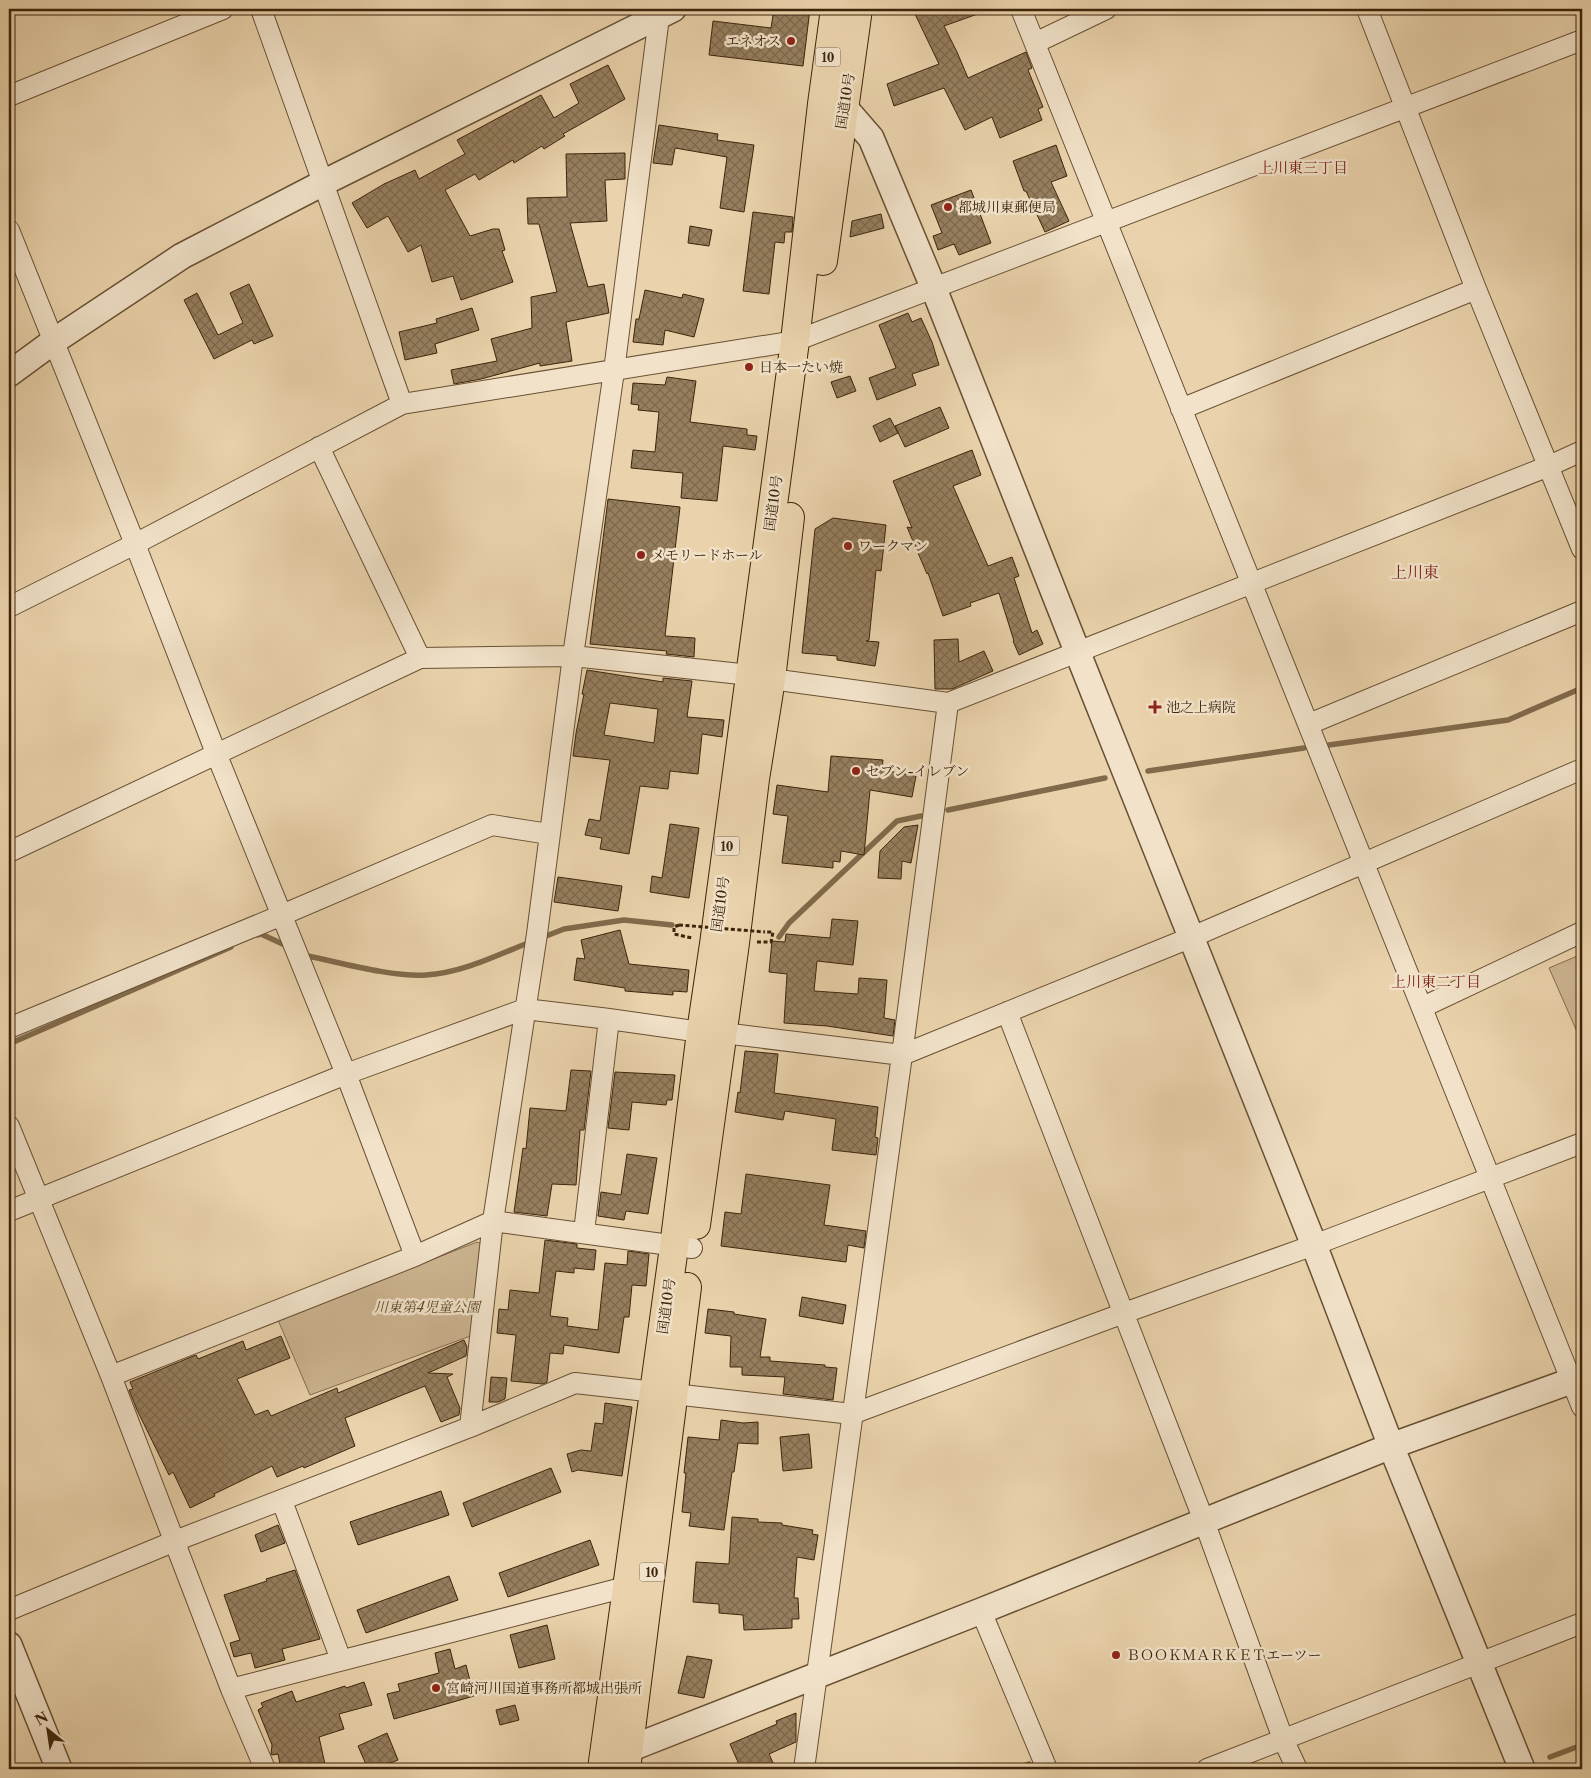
<svg xmlns="http://www.w3.org/2000/svg" width="1591" height="1778" viewBox="0 0 1591 1778" font-family="'Libre Caslon Text','Noto Serif JP',serif">
  <style>
    .park { fill: #ccb591; stroke: #846c4e }
    .lines { fill: none; stroke-linecap: round; stroke-linejoin: round }
    .stream { stroke: #816a4b; stroke-width: 5.5 }
    .building { fill: url(#building-cross-hatch); stroke: #3c240b; fill-rule: evenodd }
    .minor-casing { stroke: #685033; stroke-width: 22 }
    .tertiary-casing { stroke: #685033; stroke-width: 28 }
    .trunk-casing { stroke: #3c240b; stroke-width: 30 }
    .path { stroke: #3c240b; stroke-width: 3; stroke-dasharray: 4 2.5; stroke-linecap: butt }
    .minor { stroke: #f1e2c9; stroke-width: 20 }
    .tertiary { stroke: #f1e2c9; stroke-width: 25 }
    .trunk { stroke: #ead3ac; stroke-width: 28 }
    .path-bridge { stroke: #3c240b; stroke-width: 3; stroke-dasharray: 4 2.5; stroke-linecap: butt }
    .poi-dot { fill: #8f2418; stroke: #f1e2c9; stroke-width: 2 }
    .labels { text-anchor: middle; dominant-baseline: central; stroke-width: 5; stroke-linejoin: round; paint-order: stroke }
    .shield { fill: #f1e2c9; stroke: #725d44; stroke-width: 1 }
    .shield-label { font-size: 12px; font-weight: bold; fill: #3c240b }
    .poi-label { font-size: 14px; fill: #3c240b; stroke: #f1e2c9; text-anchor: start }
    .street-label { font-size: 14px; fill: #3c240b; stroke: #f1e2c9 }
    .park-label { font-size: 14px; font-style: italic; fill: #60482c; stroke: #f1e2c9 }
    .neighbourhood-label { font-size: 15px; fill: #7a1f14; stroke: #f1e2c9 }
    .quarter-label { font-size: 16px; fill: #7a1f14; stroke: #f1e2c9 }
  </style>
  <defs>
    <pattern id="building-cross-hatch" width="8" height="8" patternUnits="userSpaceOnUse" patternTransform="scale(1.25)"><rect width="8" height="8" fill="#967f5f"/><path d="M0 0l8 8M0 8l8-8" fill="none" stroke="#7c684d"/></pattern>
  </defs>
  <rect width="100%" height="100%" fill="#ead3ac"/>
  <filter id="stains"><feTurbulence type="fractalNoise" baseFrequency=".004" numOctaves="4"/><feColorMatrix values="0 0 0 0 .2 0 0 0 0 .09 0 0 0 0 .02 0 0 0 .5 -.17"/></filter>
  <radialGradient id="worn" r=".72"><stop offset=".6" stop-color="#630" stop-opacity="0"/><stop offset="1" stop-color="#630" stop-opacity=".3"/></radialGradient>
  <path class="park" d="M1582,954V1043L1549,968Z
    M477,1242L487,1246L476,1334L310,1395L278,1320Z"/>
  <g class="lines">
    <path class="stream" d="M1329,745L1508,720L1582,688
      M1148,771L1304,748
      M948,810L1105,778
      M257,935L261,934L287,946
      M779,937L789,923L897,821L921,816
      M541,938L564,929L624,920L672,925
      M302,953L308,956C342,963 392,977 426,975C463,973 499,954 533,941
      M9,1044L231,947
      M1550,1757L1582,1745
      M1015,1769L1029,1764"/>
  </g>
  <path class="building" d="M774,9H810L803,66L709,55L713,21L771,28Z
    M927,9H986V11L944,26L957,52L968,78L1026,52L1032,68L1028,70L1043,107L1038,109L1042,120L1000,138L992,117L965,130L944,88L894,106L887,84L939,64L915,14Z
    M608,65L625,99L563,134L565,136L544,149L542,146L514,163L513,160L479,180L475,174L445,190L470,236L493,229H499L505,250L502,251L513,282L461,300L453,276L432,282L421,245L408,252L388,216L367,228L352,203L384,184L415,170L419,179L465,154L457,140L541,95L554,118L579,103L570,84Z
    M659,125L718,134L717,140L754,145L744,212L720,208L727,157L675,148L672,165L653,163Z
    M1056,145L1067,176L1051,182L1069,221L1045,232L1026,191H1024L1013,161Z
    M625,153V179L605,180L607,221L570,223L588,287L604,284L609,313L566,322L572,361L540,366V363L481,379L454,384L451,370L497,361L491,339L532,328L531,297L557,292L539,224H528L527,198L567,197L566,154Z
    M971,190L991,243L959,255L954,244L938,250L933,236L942,233L931,205Z
    M753,212L793,217L792,232H785L784,243L775,242L769,294L743,291Z
    M881,214L884,228L850,237L852,221Z
    M690,226L712,230L709,246L688,243Z
    M249,284L273,336L254,344L252,340L214,359L184,300L197,293L218,335L243,323L230,293Z
    M645,290L682,298L683,294L704,299L694,337L665,330L663,345L633,342L636,319H639Z
    M472,308L479,330L435,344L437,353L405,360L399,332L437,323L436,319Z
    M908,313L912,322L921,318L932,342L939,365L912,374L916,385L877,400L869,378L896,368L879,325Z
    M850,376L856,391L837,398L831,382Z
    M667,377L696,381L690,422L747,429V435L757,436L755,450L723,446L717,501L681,498L683,473L631,468L633,450L655,452L659,412L638,410L639,405L631,404L633,383L665,385Z
    M940,407L949,428L905,447L895,426Z
    M890,418L898,433L880,442L873,426Z
    M972,450L981,475L953,486L988,566L1012,557L1019,576L1014,578L1032,633L1037,630L1043,644L1019,655L1013,641H1014L999,593L970,603L971,606L943,616L928,573L927,574L907,527L912,528L893,481Z
    M608,499L680,507L665,636L695,638L694,657L666,654L667,651L590,644Z
    M833,518L886,525L881,571L876,570L869,640L866,641L879,642L875,666L837,660V656L802,653L815,529Z
    M958,639L959,662L984,651L993,671L952,689H935L934,640Z
    M587,670L663,682V678L692,681L687,717L724,720L722,737L702,734L698,774L670,771L668,789L640,786L629,854L600,849L602,838L585,835L589,819L600,821L610,760L573,756L576,733L584,694H582ZM610,703L658,709L654,743L604,735Z
    M831,756L883,760L882,770L916,776L912,797L870,790L864,855L841,851L840,862L833,861V868L782,863L788,816L773,814L777,785L828,792Z
    M670,824L699,828L689,898L650,892L652,876L662,878Z
    M918,825L911,863L902,861L901,879L878,878L880,851L904,827Z
    M558,877L622,886L618,911L554,902Z
    M832,919L858,921L853,965L817,961L814,991L858,994L859,978L887,980L884,1018L895,1020L893,1036L827,1026L784,1023L787,974L769,972L772,941L785,942L786,934L830,938Z
    M620,930L629,964L689,970L687,992L673,991V995L625,991V988L574,980L577,958L585,959L581,940Z
    M745,1051L778,1054L774,1093L878,1107L875,1137L878,1138L876,1155L832,1150L836,1119L785,1111L783,1120L735,1112L738,1092L740,1093Z
    M571,1070L591,1071L584,1130H580L576,1185L552,1184L547,1216L514,1212L523,1148L526,1149L530,1108L566,1111Z
    M615,1072L675,1075L672,1100H667L666,1105L632,1102L629,1130L608,1128Z
    M627,1154L657,1158L648,1214L626,1211L624,1220L598,1216L601,1192L621,1195Z
    M746,1174L830,1185L824,1225L866,1231L864,1248L848,1245L846,1262L721,1246L725,1212L741,1214Z
    M545,1240L577,1244V1248L596,1250L594,1270L574,1268V1273L556,1271L550,1316L568,1318L567,1326L598,1330L605,1263L627,1265L628,1251L649,1254L646,1286L632,1285L629,1317H624L619,1353L564,1345L563,1354L550,1353L547,1382L543,1384L511,1381L516,1335L497,1333L499,1309L508,1310L510,1290L539,1293Z
    M802,1297L846,1305L843,1324L799,1316Z
    M708,1309L734,1312V1314L766,1319L760,1357H770V1361L825,1365V1367L837,1368L833,1400L783,1394L785,1377L742,1375V1367H730L731,1336L705,1333Z
    M281,1336L290,1358L237,1379L255,1415L268,1410L271,1416L337,1388L338,1393L464,1340L467,1347L466,1356L428,1373L453,1374L447,1377L460,1408L459,1415L441,1422L425,1386L345,1418L355,1446L304,1468L303,1466L277,1477L272,1466L214,1494L215,1496L190,1508L173,1472L169,1475L137,1410L129,1390L133,1389L130,1382L196,1355L198,1359L243,1341L246,1350Z
    M491,1377L507,1378L505,1399L498,1402H489Z
    M605,1403L632,1407L622,1476L578,1470L572,1472L567,1454L581,1450L591,1451L595,1423L603,1424Z
    M721,1420L743,1423L758,1422V1444L738,1443L734,1472H732L724,1530L689,1526L691,1513L682,1512L686,1473H684L688,1437L719,1440Z
    M809,1434L812,1468L783,1471L780,1437Z
    M551,1468L561,1492L472,1527L463,1503Z
    M441,1491L449,1515L358,1545L350,1522Z
    M732,1517L758,1519V1522L782,1523V1525L813,1530L812,1534L818,1535L814,1560L797,1557L794,1598H798L799,1619H792V1628L744,1630L743,1615L719,1613V1604L693,1602L696,1562L729,1564Z
    M278,1525L285,1543L261,1552L255,1535Z
    M590,1540L599,1565L508,1597L499,1573Z
    M295,1570L320,1639L282,1649L285,1660L255,1668L251,1653L234,1657L230,1643L240,1640L224,1595L267,1581L266,1579Z
    M449,1576L458,1600L366,1633L357,1610Z
    M547,1625L555,1659L519,1668L510,1635Z
    M450,1649L455,1669L466,1665L474,1696L394,1719L387,1694L400,1691L398,1684L439,1673L435,1653Z
    M687,1656L712,1660L704,1698L678,1693Z
    M364,1682L372,1705L339,1714L344,1729L319,1737L326,1769H281L278,1754L272,1755L271,1754L272,1745L258,1710L263,1707L261,1703L292,1691L296,1702L345,1686L346,1688Z
    M515,1705L519,1720L500,1725L496,1710Z
    M796,1713V1742L769,1754L774,1765L763,1769H741L730,1744L777,1724L776,1721Z
    M387,1733L398,1760L375,1769H368L358,1746Z"/>
  <g class="lines">
    <defs>
      <path id="minor" d="M261,9L402,404
        M1021,9L1582,1407
        M1367,9L1476,289L1582,549
        M1035,43L1106,9
        M9,96L223,9
        M9,230L135,544L216,753L346,1074L415,1256
        M1181,409L1476,289
        M319,447L420,658
        M9,607L135,544L402,404L795,341L1582,40
        M1309,724L1582,611
        M9,852L420,658L573,656L750,675L771,679L948,703L1549,466L1582,451
        M1423,1007L1582,932
        M1007,1012L1204,1521L1283,1739L1297,1769
        M9,1028L282,915L492,825L549,834
        M9,1126L111,1376L231,1689L265,1769
        M9,1211L346,1074L525,1009L609,1019L701,1032L723,1033L902,1055L1192,937L1582,769
        M584,1232L609,1019
        M111,1376L415,1256L493,1221L692,1248
        M470,1427L493,1221L537,934L573,656L614,371L660,9
        M282,1501L341,1660
        M9,1610L175,1541L470,1427L575,1383L852,1414L1124,1313L1314,1245L1582,1143
        M981,1611L1047,1769
        M231,1689L626,1587
        M804,1769L902,1055L948,703
        M1207,1769L1582,1623"/>
      <path id="tertiary" d="M829,105L845,108L871,138L934,289L1077,651L1314,1245L1391,1446L1522,1769
        M9,374L54,341L182,256L323,183L673,9
        M9,1645L59,1769
        M613,1760L629,1749L981,1611L1391,1446L1582,1377"/>
      <path id="trunk" d="M823,261L858,9
        M696,1225L735,943L755,779L771,679L790,517
        M602,1769L674,1247L701,1032L714,944L795,341L822,104L835,9
        M626,1769L687,1287"/>
    </defs>
    <use href="#minor" class="minor-casing"/>
    <use href="#tertiary" class="tertiary-casing"/>
    <use href="#trunk" class="trunk-casing"/>
    <path class="path" d="M679,925L674,927V934L692,938
      M757,942H771L773,932H765"/>
    <use href="#minor" class="minor"/>
    <use href="#tertiary" class="tertiary"/>
    <use href="#trunk" class="trunk"/>
    <path class="path-bridge" d="M679,925L765,932"/>
  </g>
  <g class="poi-dot">
    <circle cx="791" cy="41" r="5"/>
    <circle cx="948" cy="207" r="5"/>
    <circle cx="749" cy="367" r="5"/>
    <circle cx="848" cy="546" r="5"/>
    <circle cx="641" cy="555" r="5"/>
    <path d="M1152.5 699.5h5v5h5v5h-5v5h-5v-5h-5v-5h5z"/>
    <circle cx="856" cy="771" r="5"/>
    <circle cx="1116" cy="1655" r="5"/>
    <circle cx="436" cy="1688" r="5"/>
  </g>
  <g class="labels">
    <g class="shield">
      <rect x="815.5" y="47.5" width="25" height="19" rx="4"/>
      <rect x="714.5" y="836.5" width="25" height="19" rx="4"/>
      <rect x="639.5" y="1562.5" width="25" height="19" rx="4"/>
    </g>
    <g class="shield-label">
      <text x="828" y="57">10</text>
      <text x="727" y="846">10</text>
      <text x="652" y="1572">10</text>
    </g>
    <g class="poi-label">
      <text x="781" y="41" text-anchor="end">エネオス</text>
      <text x="958" y="207">都城川東郵便局</text>
      <text x="759" y="367">日本一たい焼</text>
      <text x="858" y="546">ワークマン</text>
      <text x="651" y="555">メモリードホール</text>
      <text x="1166" y="707">池之上病院</text>
      <text x="866" y="771">セブン-イレブン</text>
      <text x="1126" y="1655">ＢＯＯＫＭＡＲＫＥＴエーツー</text>
      <text x="446" y="1688">宮崎河川国道事務所都城出張所</text>
    </g>
    <g class="street-label">
      <text transform="translate(845 101) rotate(-81)">国道10号</text>
      <text transform="translate(773 503) rotate(-82)">国道10号</text>
      <text transform="translate(720 904) rotate(-82)">国道10号</text>
      <text transform="translate(666 1306) rotate(-82)">国道10号</text>
    </g>
    <g class="park-label">
      <text x="427" y="1307">川東第4児童公園</text>
    </g>
    <g class="neighbourhood-label">
      <text x="1303" y="167">上川東三丁目</text>
      <text x="1436" y="981">上川東二丁目</text>
    </g>
    <g class="quarter-label">
      <text x="1415" y="572">上川東</text>
    </g>
  </g>
  <rect width="1591" height="1778" fill="none" stroke="#ead3ac" stroke-width="30"/>
  <rect x="10" y="10" width="1571" height="1758" fill="none" stroke="#3c240b" stroke-width="2.5"/>
  <rect x="15" y="15" width="1561" height="1748" fill="none" stroke="#3c240b"/>
  <g transform="translate(48 1730) rotate(330)" stroke="#f1e2c9" stroke-width="4" paint-order="stroke">
  <path d="M0-4L9 19L0 12L-9 19Z" fill="#3c240b"/>
  <text y="-8" font-size="14" font-weight="bold" text-anchor="middle" fill="#3c240b">N</text>
  </g>
  <rect width="100%" height="100%" filter="url(#stains)"/>
  <rect width="100%" height="100%" fill="url(#worn)"/>
</svg>
